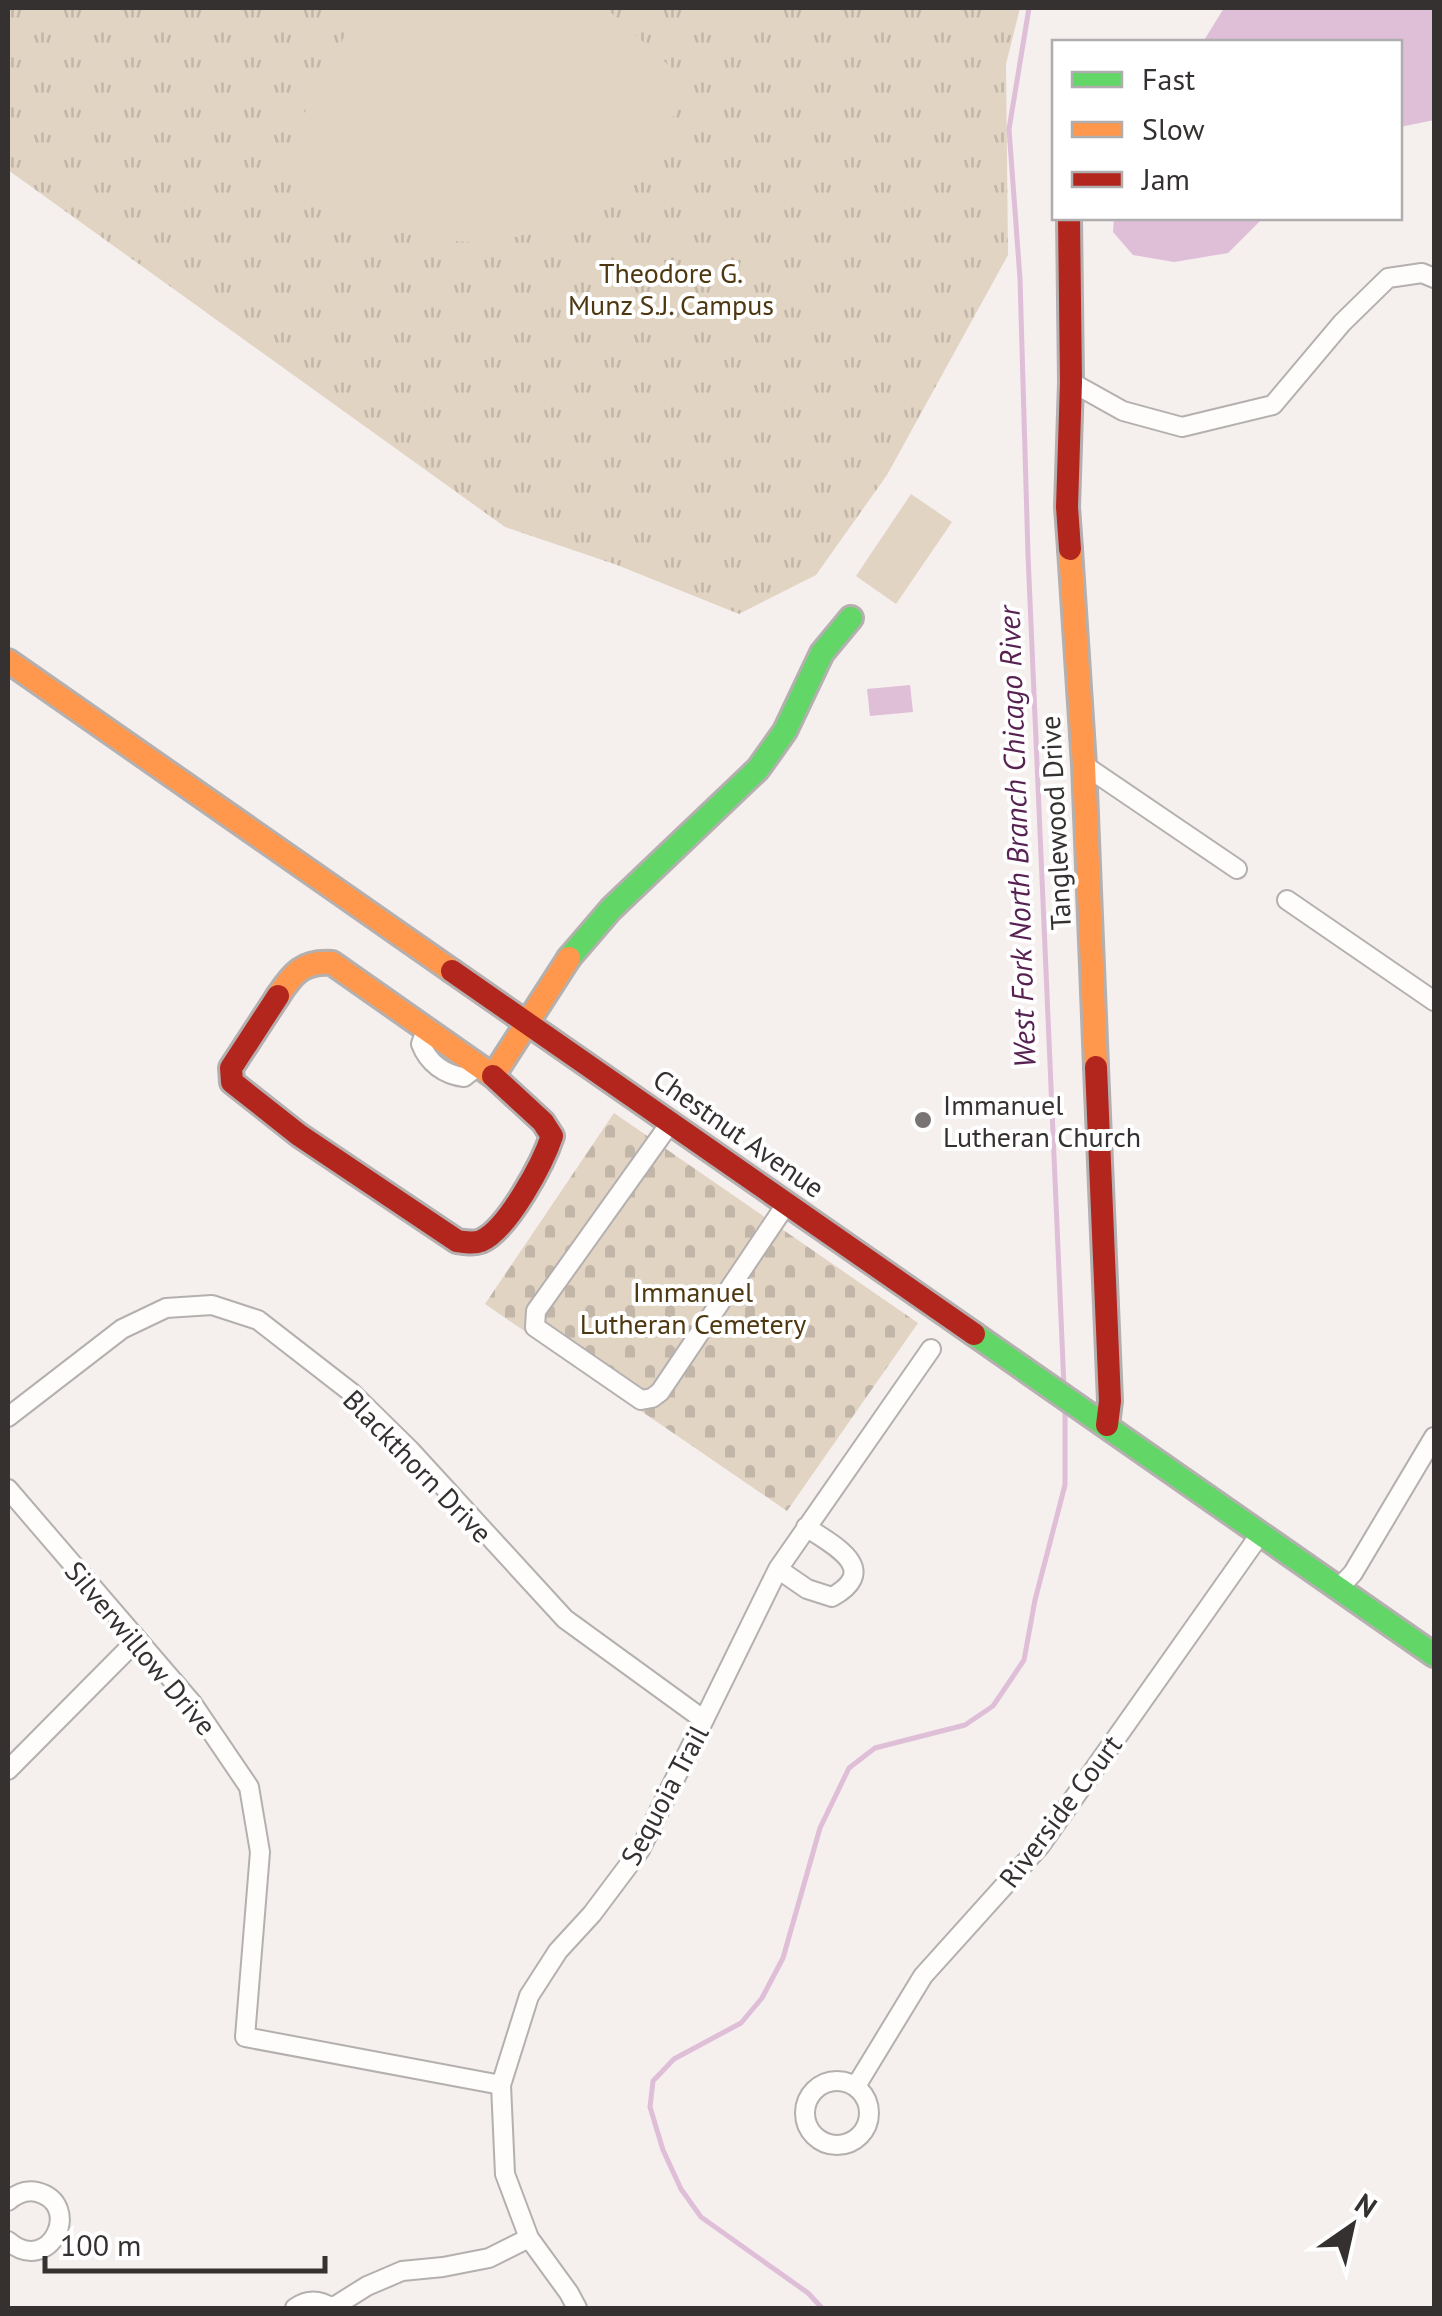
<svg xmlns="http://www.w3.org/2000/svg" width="1442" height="2316" viewBox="0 0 1442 2316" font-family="'PT Sans',sans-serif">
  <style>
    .cemetery { fill: url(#cemetery-stones) }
    .park { fill: url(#park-tufts) }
    .pitch { fill: #e2d4c3 }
    .water { fill: #dfbed8 }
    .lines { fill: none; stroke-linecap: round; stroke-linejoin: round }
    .stream { stroke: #dfbed8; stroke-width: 5 }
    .street-casing { stroke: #b5b0b0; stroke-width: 22 }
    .fast-casing { stroke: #b5b0b0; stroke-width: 28 }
    .slow-casing { stroke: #b5b0b0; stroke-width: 28 }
    .jam-casing { stroke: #b5b0b0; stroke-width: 28 }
    .street { stroke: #fefdfc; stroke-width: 18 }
    .fast { stroke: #63d668; stroke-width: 22 }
    .slow { stroke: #ff974d; stroke-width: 22 }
    .jam { stroke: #b3261e; stroke-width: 22 }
    .poi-dot { fill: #797473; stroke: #fff; stroke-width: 4 }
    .labels { text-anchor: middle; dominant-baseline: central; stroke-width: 8; stroke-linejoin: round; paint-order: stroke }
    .park-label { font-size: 28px; fill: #4e3811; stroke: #fff }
    .street-label { font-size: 28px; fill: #363131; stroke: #fff }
    .poi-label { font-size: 28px; fill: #363131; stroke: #fff; text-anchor: start }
    .water-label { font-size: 30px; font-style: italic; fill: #572252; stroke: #fff }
  </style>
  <defs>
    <pattern id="cemetery-stones" width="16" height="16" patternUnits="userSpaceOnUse" patternTransform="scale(2.5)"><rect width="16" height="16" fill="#e2d4c3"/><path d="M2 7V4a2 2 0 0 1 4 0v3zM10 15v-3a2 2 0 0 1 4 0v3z" fill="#c2b6a8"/></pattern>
    <pattern id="park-tufts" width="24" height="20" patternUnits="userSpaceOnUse" patternTransform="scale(2.5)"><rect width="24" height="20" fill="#e2d4c3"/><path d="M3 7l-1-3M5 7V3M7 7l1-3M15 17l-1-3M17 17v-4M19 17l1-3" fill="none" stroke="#c2b6a8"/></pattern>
  </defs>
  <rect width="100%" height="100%" fill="#f5efee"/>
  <path class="cemetery" d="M614,1113L918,1323L787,1511L485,1304Z"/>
  <path class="park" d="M8,8H1020L1006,64L1008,255L887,475L816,575L739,614L617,565L505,527L8,170Z"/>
  <path class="pitch" d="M359,8H606L688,83L661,144L620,189L569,222L490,244L421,238L352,219L283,154Z
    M682,8H749L728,39Z
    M911,494L952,522L896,604L856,576Z"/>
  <path class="water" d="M1224,8H1434V120L1400,127V42H1203Z
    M1114,218H1263L1228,253L1174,262L1133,255L1113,232Z
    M910,685L913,712L870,716L867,689Z"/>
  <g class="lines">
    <path class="stream" d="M1029,8L1009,129L1020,279L1028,555L1064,1387
      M822,2308L808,2293L701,2217L681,2189L663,2150L650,2107L653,2081L674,2059L741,2023L762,1998L783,1958L820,1828L849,1768L875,1748L965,1725L993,1706L1024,1660L1035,1600L1065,1485V1408"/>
    <defs>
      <path id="street" d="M1071,382L1123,411L1182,427L1273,405L1342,323L1388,278L1422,273L1434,278
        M1084,765L1237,869
        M1287,900L1434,1001
        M426,1030L421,1044C428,1063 445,1075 464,1077L478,1066
        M671,1122L536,1311L535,1327L641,1400L652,1398L660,1392L787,1203
        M8,1417L122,1329L166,1308L212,1305L258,1320L352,1393L410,1450L565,1619L704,1720
        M8,1489L192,1703L249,1787L260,1852L245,2037L501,2085
        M778,1569L807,1589L832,1597C882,1569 833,1545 806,1527
        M1339,1588L1353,1573L1434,1437
        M8,1770L136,1641
        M805 2113a32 32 0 1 1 64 0a32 32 0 1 1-64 0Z
        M856,2086L923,1976L1040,1846L1261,1533
        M8,2201C16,2194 25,2189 37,2192C84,2204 50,2277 8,2241
        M295,2308C308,2299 320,2300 332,2308L367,2286L402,2271L443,2267L489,2258L529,2238
        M577,2308L569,2293L529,2238L505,2174L501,2085L529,1996L558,1951L592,1914L640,1850L778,1569L931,1349"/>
      <path id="fast" d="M569,958L611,909L758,769L785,731L822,653L851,618
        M974,1334L1434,1655"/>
      <path id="slow" d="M1070,549L1084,765L1096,1067
        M8,661L452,971
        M278,996C293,973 303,961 332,963L493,1076L569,958"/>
      <path id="jam" d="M1069,218L1071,382L1067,507L1070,549
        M452,971L974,1334
        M278,996L231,1068L232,1082L299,1135L457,1241C465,1242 473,1244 481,1241C508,1229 543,1163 552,1136L543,1122L493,1076
        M1096,1067L1110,1401L1107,1425"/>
    </defs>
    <use href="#street" class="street-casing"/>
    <use href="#fast" class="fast-casing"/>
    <use href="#slow" class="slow-casing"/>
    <use href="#jam" class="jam-casing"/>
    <use href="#street" class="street"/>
    <use href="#fast" class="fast"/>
    <use href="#slow" class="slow"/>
    <use href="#jam" class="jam"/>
  </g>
  <circle class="poi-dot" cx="923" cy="1120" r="10"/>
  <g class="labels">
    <g class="park-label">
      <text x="671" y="272">Theodore G.<tspan x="671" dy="32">Munz S.J. Campus</tspan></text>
      <text x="693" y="1291">Immanuel<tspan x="693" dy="32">Lutheran Cemetery</tspan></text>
    </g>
    <g class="street-label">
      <text transform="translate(1055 823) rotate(-93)">Tanglewood Drive</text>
      <text transform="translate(739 1133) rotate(35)">Chestnut Avenue</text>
      <text transform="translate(418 1466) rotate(46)">Blackthorn Drive</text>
      <text transform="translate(141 1648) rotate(50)">Silverwillow Drive</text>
      <text transform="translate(664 1795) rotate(-62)">Sequoia Trail</text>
      <text transform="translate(1060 1811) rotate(-53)">Riverside Court</text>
    </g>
    <g class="poi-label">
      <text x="943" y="1104">Immanuel<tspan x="943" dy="32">Lutheran Church</tspan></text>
    </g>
    <g class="water-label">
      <text transform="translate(1016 837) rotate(-92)">West Fork North Branch Chicago River</text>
    </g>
  </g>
  <rect width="1442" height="2316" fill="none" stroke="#363131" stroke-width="20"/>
  <rect x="1052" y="40" width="350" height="180" fill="#ffffff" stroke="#afadad" stroke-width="2.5"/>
  <rect x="1072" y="72" width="50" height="15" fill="#63d668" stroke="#afadad" stroke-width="2.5"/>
  <text x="1142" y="90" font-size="30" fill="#363131">Fast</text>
  <rect x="1072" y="122" width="50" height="15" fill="#ff974d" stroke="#afadad" stroke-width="2.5"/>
  <text x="1142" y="140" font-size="30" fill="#363131">Slow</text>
  <rect x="1072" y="172" width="50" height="15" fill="#b3261e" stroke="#afadad" stroke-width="2.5"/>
  <text x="1142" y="190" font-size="30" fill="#363131">Jam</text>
  <g transform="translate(1352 2226) rotate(34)" stroke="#ffffff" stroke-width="8" paint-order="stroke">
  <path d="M0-8L18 38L0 25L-18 38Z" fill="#363131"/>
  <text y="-15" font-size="28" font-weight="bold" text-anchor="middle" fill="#363131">N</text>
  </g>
  <path d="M45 2256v15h280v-15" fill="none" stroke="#363131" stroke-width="5"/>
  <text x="60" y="2256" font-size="30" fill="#363131" stroke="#ffffff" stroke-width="8" paint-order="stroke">100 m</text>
</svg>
